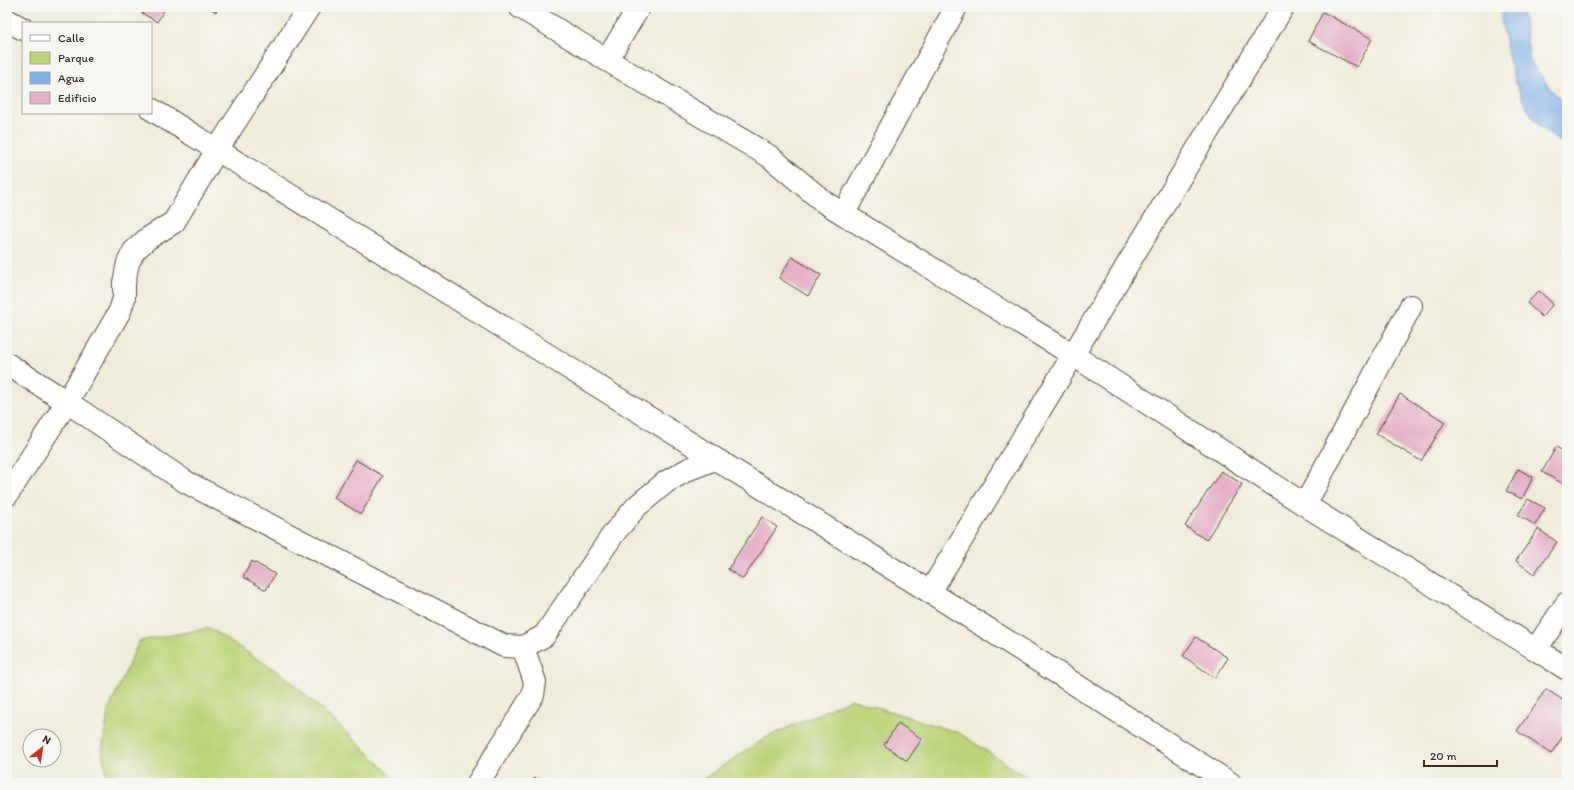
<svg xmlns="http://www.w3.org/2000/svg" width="1574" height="790" viewBox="0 0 1574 790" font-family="Itim,sans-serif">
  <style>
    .green { fill: #bbd378; stroke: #7b7e4b }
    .water { fill: #7fb0ea; stroke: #5d6d84 }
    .building { fill: #e5b0c8 }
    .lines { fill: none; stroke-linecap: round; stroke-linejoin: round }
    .minor-casing { stroke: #56473a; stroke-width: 24 }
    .minor { stroke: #fff; stroke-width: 22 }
  </style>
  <rect width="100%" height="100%" fill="#f6f6f2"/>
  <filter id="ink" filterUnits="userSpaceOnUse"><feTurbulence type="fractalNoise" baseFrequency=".025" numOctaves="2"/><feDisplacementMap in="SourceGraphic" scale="8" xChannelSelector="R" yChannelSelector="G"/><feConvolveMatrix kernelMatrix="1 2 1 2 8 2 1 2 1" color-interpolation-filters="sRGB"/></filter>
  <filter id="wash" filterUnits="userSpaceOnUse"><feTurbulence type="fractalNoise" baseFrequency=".012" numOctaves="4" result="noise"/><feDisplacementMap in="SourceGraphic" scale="16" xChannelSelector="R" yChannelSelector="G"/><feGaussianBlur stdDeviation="0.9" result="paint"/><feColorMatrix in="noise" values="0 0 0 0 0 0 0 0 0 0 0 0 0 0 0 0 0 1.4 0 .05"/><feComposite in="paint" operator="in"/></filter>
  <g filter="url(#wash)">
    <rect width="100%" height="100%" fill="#f0ecda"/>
    <path class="green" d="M209,628L286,677L370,754L398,783H108L102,751L108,711L139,641Z
      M851,699L959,733L1025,776L1031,783H697L765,738Z"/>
    <path class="water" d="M1499,7H1522L1530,61L1553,92L1567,104V145C1515,123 1508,56 1499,7Z"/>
    <g id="blocks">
      <path class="building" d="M132,7H166L157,22Z
        M208,7H219L216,12Z
        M1323,12L1372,39L1357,67L1308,41Z
        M792,257L821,275L808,296L779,278Z
        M1539,291L1553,304L1542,317L1527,303Z
        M1400,394L1445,422L1421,461L1376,434Z
        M1556,447L1567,453V486L1542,472Z
        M356,460L383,476L361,514L334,498Z
        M1518,469L1533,477L1522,499L1506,491Z
        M1221,471L1242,484L1206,540L1185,526Z
        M1528,499L1545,508L1535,525L1518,515Z
        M762,517L777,527L743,579L728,569Z
        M1538,529L1557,542L1534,574L1516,561Z
        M252,561L275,574L266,590L243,577Z
        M1196,637L1228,658L1215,678L1183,656Z
        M1546,689L1567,703V730L1551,754L1517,731Z
        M898,723L922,739L907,761L884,745Z
        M535,778L543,783H531Z"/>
    </g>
  </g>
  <g filter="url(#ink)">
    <use href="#blocks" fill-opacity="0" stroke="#56473a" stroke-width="1"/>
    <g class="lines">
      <defs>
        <path id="minor" d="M520,7L607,60L769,156L824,202L1073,355L1305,505L1567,669
          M7,20L23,29
          M607,60L639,7
          M151,109L930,592L1230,783
          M844,213L956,7
          M7,364L67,402L186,482L504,646L523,647L544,636L614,533L637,506L666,482L689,469L715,459
          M7,495L67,402L120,311L124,298V283L128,263L134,251L147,239L174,222L217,150L309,7
          M1305,505L1411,306
          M930,592L1283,7
          M1536,649L1567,603
          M478,783L533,695L535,682L523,647"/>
      </defs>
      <use href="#minor" class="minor-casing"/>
      <use href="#minor" class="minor"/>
    </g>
  </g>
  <rect width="1574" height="790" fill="none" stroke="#f6f6f2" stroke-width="24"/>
  <rect x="22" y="22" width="130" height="92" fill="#f6f6f2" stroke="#aba49d"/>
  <rect x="30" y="35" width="20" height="6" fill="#ffffff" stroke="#aba49d"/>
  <text x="58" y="42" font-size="12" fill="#3b2a1e">Calle</text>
  <rect x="30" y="52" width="20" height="12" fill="#bbd378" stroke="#aba49d"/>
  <text x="58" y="62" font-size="12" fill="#3b2a1e">Parque</text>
  <rect x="30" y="72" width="20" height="12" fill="#7fb0ea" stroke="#aba49d"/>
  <text x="58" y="82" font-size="12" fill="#3b2a1e">Agua</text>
  <rect x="30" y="92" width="20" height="12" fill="#e5b0c8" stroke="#aba49d"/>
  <text x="58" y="102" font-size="12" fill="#3b2a1e">Edificio</text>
  <g transform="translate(42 748) rotate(30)"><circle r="19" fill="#f6f6f2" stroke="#aba49d"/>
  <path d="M0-3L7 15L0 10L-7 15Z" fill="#c8321e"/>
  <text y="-6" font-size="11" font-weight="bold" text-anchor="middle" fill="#3b2a1e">N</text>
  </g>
  <path d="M1424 760v6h73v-6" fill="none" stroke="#3b2a1e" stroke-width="2"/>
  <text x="1430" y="760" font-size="12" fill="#3b2a1e" stroke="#f6f6f2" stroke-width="3" paint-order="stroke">20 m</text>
</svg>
